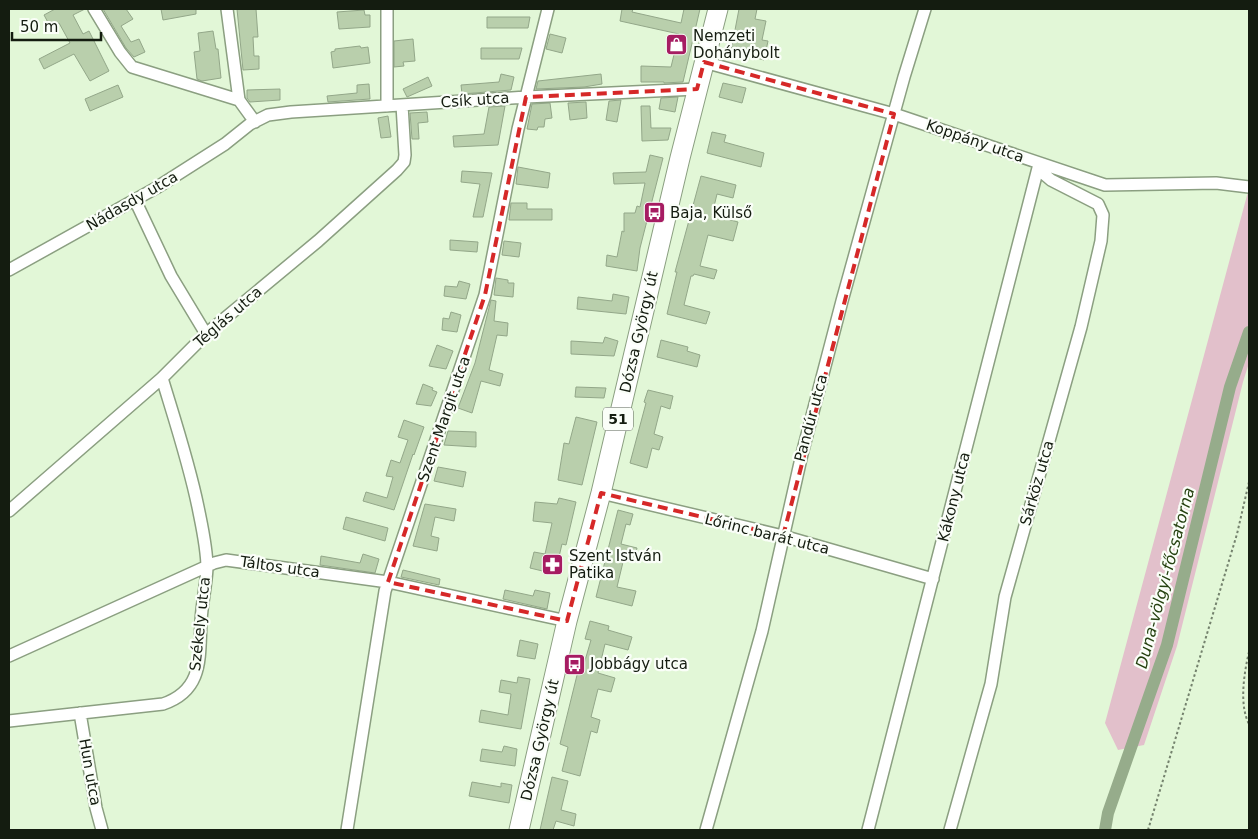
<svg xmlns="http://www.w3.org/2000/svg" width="1258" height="839" viewBox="0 0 1258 839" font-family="'DejaVu Sans',sans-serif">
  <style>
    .green { fill: #e2c0cb }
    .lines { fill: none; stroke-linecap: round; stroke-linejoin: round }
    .canal { stroke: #96ac8b; stroke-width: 12 }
    .building { fill: #b9cfac; stroke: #93a789 }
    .street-casing { stroke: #8b9f81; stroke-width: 14 }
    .primary-casing { stroke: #8b9f81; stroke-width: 21 }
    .path { stroke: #74826d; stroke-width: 2; stroke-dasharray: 2.5 2.5; stroke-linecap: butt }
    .street { stroke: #fff; stroke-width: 11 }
    .primary { stroke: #fff; stroke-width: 19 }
    .marked { fill: none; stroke: #d62828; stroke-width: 4; stroke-dasharray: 10 6; stroke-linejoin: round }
    .labels { text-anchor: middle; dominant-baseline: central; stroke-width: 4.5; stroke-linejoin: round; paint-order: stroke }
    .shield { fill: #fafef8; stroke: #596056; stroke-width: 1 }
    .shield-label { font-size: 14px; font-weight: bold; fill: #141c10 }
    .poi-label { font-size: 15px; fill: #141c10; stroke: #fafef8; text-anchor: start }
    .street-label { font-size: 15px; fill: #141c10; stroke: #fafef8 }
    .water-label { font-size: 16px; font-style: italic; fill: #254110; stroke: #fafef8 }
  </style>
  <rect width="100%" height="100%" fill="#e2f7d7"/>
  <path class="green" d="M1249,188V363L1243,382L1177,646L1144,745L1118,750L1105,723Z"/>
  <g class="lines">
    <path class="canal" d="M1105,830L1108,813L1167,645L1230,387L1249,332"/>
  </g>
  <path class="building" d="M55,9H85L73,15L83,34L89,31L109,71L90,81L74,54L44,69L39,59L70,43L59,23L51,28L44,15Z
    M103,9H126L133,19L121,26L131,42L139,39L145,52L134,57L126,48Z
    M161,9H196V14L163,20Z
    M237,9H256L258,37H253L254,56H259V69L243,70Z
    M622,9H633L632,12L681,23L684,9H700L683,82L664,83V82H641V66L671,67L679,34L620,21Z
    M739,9H757L755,19L766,21L762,40L768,41L764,60L731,51Z
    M364,10L365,15H370V27L339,29L337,12Z
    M487,17H530L528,28H487Z
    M213,31L216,49H218L221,78L202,81L197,79L194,52L200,51L198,33Z
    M550,34L566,38L562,53L546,49Z
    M413,39L415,61L403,62L404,66L394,67V41Z
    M360,46L361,48L368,47L370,63L333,68L331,52L335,51V49Z
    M481,48H522L519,59H481Z
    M501,74L514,77L511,90L462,94L461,85L499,82Z
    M601,74L602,84L584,87L536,89L538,81Z
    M428,77L432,86L407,97L403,89Z
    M723,83L746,88L742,103L719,97Z
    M369,84L370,99L328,102L327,96L357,93V85Z
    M118,85L123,97L90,111L85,99Z
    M280,89V100L250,102L247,98V90Z
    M678,97L675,112L659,109L661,98Z
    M621,100L617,122L606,120L609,101Z
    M586,102L587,118L570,120L568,103Z
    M550,103L552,118L545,119L544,127H538L537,130L527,129L532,104Z
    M505,106L498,145L454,147L453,136L484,134L489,107Z
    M641,106H650L651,128H671L668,140L642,141Z
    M427,112L428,122L418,123L419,139H412L410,113Z
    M388,116L391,137L381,138L378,118Z
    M712,132L726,135L724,142L764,153L761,167L707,153Z
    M650,155L663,158L640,248L637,271L606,266L607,255L617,257L622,231L624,232V213H635L637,206L640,207L645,183L614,184L613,173L646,172Z
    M518,167L550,173L548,188L516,184Z
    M462,171L492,173L483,217H473L480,184L461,182Z
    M701,176L736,185L733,198L717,194L712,215L738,222L733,241L708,235L700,266L717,270L714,279L694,274L693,276H691L684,305L710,312L706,324L667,314L677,272H675Z
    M511,203H527V209H552V220H509Z
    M450,240L478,242L477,252L450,250Z
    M504,241L521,243L519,257L502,255Z
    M496,278L508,280V283H514L513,297L494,295Z
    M459,281L470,284L466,299L444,296L445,286L457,287Z
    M613,294L629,297L626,314L577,309L578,297L612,301Z
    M491,300L496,301L494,321L508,323L507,336L497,335L489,370L503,374L500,386L481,381L472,413L458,408L475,363Z
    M451,312L461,315L457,332L442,330L443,318L449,319Z
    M605,337L618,341L614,356L571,354V341L603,343Z
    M661,340L688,347L687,351L700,355L697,367L657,357Z
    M437,345L453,351L446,369L429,366Z
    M423,384L433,388L432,390L437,392L431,406L416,404Z
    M576,387L606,388L604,398L575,397Z
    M648,390L673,396L670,409L661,406L654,434L663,437L659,450L652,448L647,468L630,463L646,403L644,402Z
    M576,417L597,422L582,485L558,480L564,443L569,444Z
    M404,420L424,427L414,455L413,454L394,510L363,501L366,492L387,498L393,477L386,476L391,460L400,463L408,440L398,437Z
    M448,431L476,432V447L444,445Z
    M438,467L466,472L463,487L434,481Z
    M559,498L576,502L566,545L562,544L555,574L530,568L534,552L545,554L552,523L533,521L535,502L557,504Z
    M425,504L456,509L454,521L435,517L431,536L439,538L437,551L413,546Z
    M618,510L633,514L630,525L626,524L621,544L637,548L634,561L624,558L617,587L636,591L632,606L596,597Z
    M346,517L388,528L385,541L343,529Z
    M363,554L379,559L375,573L320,565L321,556L360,563Z
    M403,570L440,579L439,585L401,577Z
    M505,590L533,596L535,590L550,593L547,609L503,599Z
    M590,621L609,626L608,630L632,637L628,650L605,644L598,673L615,678L611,692L598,689L591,717L600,720L597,733L591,731L580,776L562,771L568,747L560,744L580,663L584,664L591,640L585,639Z
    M520,640L538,644L535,659L517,656Z
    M518,677L530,679L521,729L479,722L481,710L508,715L511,694L499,692L501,680L517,683Z
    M504,746L517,749L515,766L480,761L482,749L502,752Z
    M552,777L568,781L561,810L576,814L574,826L556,821L553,830H540Z
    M472,782L501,787V783L512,785L509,803L469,796Z"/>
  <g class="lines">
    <defs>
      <path id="street" d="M94,9L120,52L132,67L239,100L255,122
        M227,9L239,100
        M704,62L894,114L1105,185L1216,183L1249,187
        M387,106V9
        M135,200L171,276L206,334
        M9,270L156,188L225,144L250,124L268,115L291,112L526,97L697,89
        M601,493L783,536L933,579
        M9,511L162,378L206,334L318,241L397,170L404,162L405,155L402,105
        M9,656L214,563L226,560L388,582L567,621
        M80,713L96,808L102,830
        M9,721L163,704C204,690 199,657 201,621C202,603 206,586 207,568C207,548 202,527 198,507C189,463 175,421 162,378
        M347,830L385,591L485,295L518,129L548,9
        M706,830L762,631L802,454L842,301L904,77L925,9
        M868,830L1039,164
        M950,830L991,684L1005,597L1081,327L1101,241L1103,215L1098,204L1051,180L1038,169"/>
      <path id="primary" d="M519,830L567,621L601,493L680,158L718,9"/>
    </defs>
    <use href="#street" class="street-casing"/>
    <use href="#primary" class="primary-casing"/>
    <path class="path" d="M1249,652C1244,673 1239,705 1249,724
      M1148,830L1237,534L1249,482"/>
    <use href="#street" class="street"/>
    <use href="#primary" class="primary"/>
  </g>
  <path class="marked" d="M704,62L894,114L783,536L601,493L567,621L388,582L485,295L526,97L697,89Z"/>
  <defs>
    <symbol id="shop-square" viewBox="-11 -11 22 22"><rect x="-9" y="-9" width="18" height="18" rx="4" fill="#a61c62" stroke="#fafef8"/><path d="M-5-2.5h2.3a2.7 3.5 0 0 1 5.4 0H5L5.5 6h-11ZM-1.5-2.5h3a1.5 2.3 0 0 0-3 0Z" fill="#fff"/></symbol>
    <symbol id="bus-square" viewBox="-11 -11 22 22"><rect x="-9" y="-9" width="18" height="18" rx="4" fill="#a61c62" stroke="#fafef8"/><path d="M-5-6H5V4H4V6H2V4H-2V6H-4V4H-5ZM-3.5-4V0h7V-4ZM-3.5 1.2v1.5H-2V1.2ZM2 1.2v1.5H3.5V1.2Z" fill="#fff"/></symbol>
    <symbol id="pharmacy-square" viewBox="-11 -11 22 22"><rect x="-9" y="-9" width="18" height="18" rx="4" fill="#a61c62" stroke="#fafef8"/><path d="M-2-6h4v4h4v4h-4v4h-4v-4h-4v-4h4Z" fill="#fff"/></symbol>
  </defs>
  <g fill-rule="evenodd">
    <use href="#shop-square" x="664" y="32" width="25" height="25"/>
    <use href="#bus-square" x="642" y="200" width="25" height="25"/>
    <use href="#pharmacy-square" x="540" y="552" width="25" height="25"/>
    <use href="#bus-square" x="562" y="652" width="25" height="25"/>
  </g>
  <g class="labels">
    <rect class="shield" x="603" y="407.5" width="30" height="23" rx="4"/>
    <g class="shield-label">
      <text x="618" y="419">51</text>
    </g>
    <g class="poi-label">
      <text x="693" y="36">Nemzeti<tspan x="693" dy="17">Dohánybolt</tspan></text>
      <text x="670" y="213">Baja, Külső</text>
      <text x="569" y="556">Szent István<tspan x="569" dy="17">Patika</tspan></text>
      <text x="590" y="664">Jobbágy utca</text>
    </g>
    <g class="street-label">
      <text transform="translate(475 100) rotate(-4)">Csík utca</text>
      <text transform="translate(975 141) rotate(19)">Koppány utca</text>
      <text transform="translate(132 201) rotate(-30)">Nádasdy utca</text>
      <text transform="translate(228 317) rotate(-41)">Téglás utca</text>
      <text transform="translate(639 332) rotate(-77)">Dózsa György út</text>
      <text transform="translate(811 418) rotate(-75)">Pandúr utca</text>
      <text transform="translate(444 419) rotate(-71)">Szent Margit utca</text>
      <text transform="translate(1037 483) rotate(-74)">Sárköz utca</text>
      <text transform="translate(954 497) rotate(-76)">Kákony utca</text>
      <text transform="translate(767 534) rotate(14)">Lőrinc barát utca</text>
      <text transform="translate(280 567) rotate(8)">Táltos utca</text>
      <text transform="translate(200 624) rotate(-84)">Székely utca</text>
      <text transform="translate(540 740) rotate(-77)">Dózsa György út</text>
      <text transform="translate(90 772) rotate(80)">Hun utca</text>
    </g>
    <g class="water-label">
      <text transform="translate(1165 578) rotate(-75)">Duna-völgyi-főcsatorna</text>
    </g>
  </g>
  <rect width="1258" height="839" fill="none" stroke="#141c10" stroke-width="20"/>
  <path d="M12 32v8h89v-8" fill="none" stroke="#141c10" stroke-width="2.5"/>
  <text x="20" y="32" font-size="15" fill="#141c10" stroke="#fafef8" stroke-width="4" paint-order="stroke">50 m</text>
</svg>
